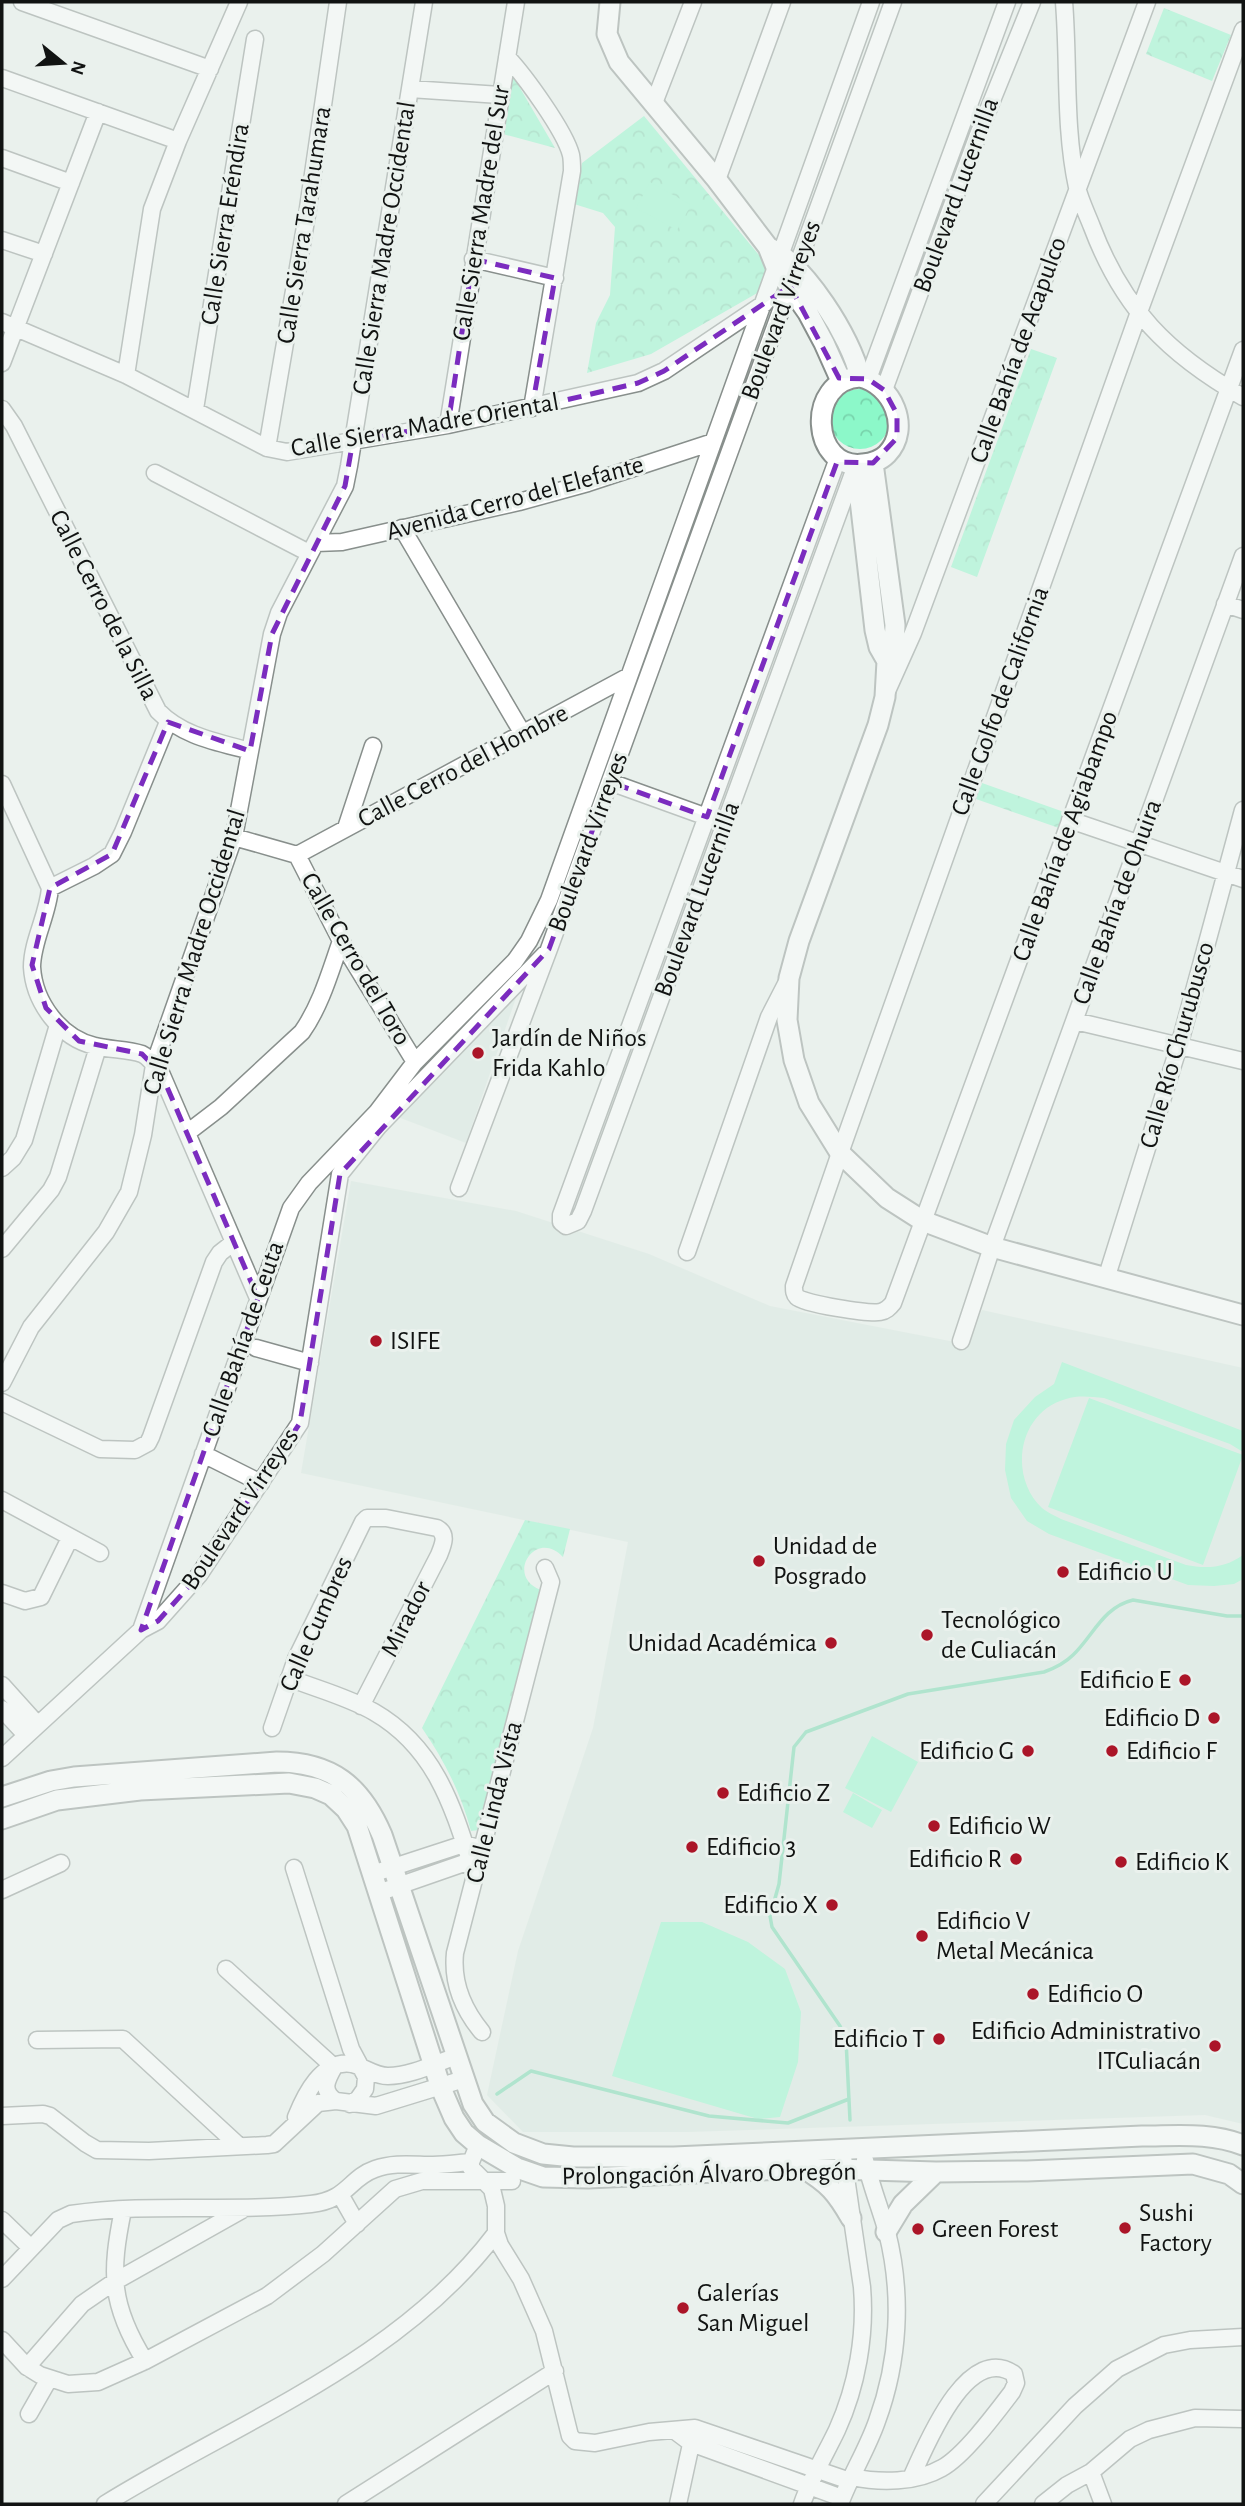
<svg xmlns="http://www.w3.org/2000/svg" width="1245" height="2506" viewBox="0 0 1245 2506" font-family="'Alegreya Sans',sans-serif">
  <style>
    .built { fill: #d8e7df }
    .forest { fill: url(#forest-crowns) }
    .garden { fill: #8cf8c9 }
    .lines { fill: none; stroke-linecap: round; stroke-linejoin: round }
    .stream { stroke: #6ad6a9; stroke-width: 3.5 }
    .minor-casing { stroke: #888f8c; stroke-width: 19 }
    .major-casing { stroke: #888f8c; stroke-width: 23 }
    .minor { stroke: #fff; stroke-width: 16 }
    .major { stroke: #fff; stroke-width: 19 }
    .marked { fill: none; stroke: #7b2cbf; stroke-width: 5; stroke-dasharray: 14 9; stroke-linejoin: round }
    .poi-dot { fill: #ab1528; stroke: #eaf1ed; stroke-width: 2.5 }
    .labels { text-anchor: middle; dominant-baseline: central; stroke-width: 6; stroke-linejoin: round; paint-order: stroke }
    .street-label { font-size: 26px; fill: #111312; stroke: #eaf1ed }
    .poi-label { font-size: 26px; fill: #111312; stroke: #eaf1ed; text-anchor: start }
  </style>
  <defs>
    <pattern id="forest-crowns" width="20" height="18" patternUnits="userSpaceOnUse" patternTransform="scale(1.75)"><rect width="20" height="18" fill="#8cf8c9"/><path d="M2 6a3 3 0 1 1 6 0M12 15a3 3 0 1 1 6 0" fill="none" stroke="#78d4ac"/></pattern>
  </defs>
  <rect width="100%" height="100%" fill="#eaf1ed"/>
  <path class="built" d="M519,989L466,1143L398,1117Z
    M351,1181L516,1211L649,1254L770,1306L965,1344L982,1310L1243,1368V2124L1205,2115L688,2132H523L487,2095L518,1951L593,1728L628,1542L301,1473Z
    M2,1709L26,1735L2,1760Z"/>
  <path class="forest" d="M1164,8L1231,35L1212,81L1146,54Z
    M513,76L555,148L503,134Z
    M644,116L768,266L759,292L651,354L587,373L596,323L610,295L615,227L603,213L574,204L582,163Z
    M1031,349L1057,358L977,577L951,567Z
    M830 419a30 30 0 1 1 60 0a30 30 0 1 1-60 0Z
    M982,783L1064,812L1059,828L976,799Z
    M525,1520L570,1529L563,1557C536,1528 504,1576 541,1590L479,1830L471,1831C461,1793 444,1760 422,1728Z"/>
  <path class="garden" d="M650,182L691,205L677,230L636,208Z
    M1062,1362L1243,1431V1452L1230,1444L1104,1398C1091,1397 1079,1395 1066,1399C1018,1412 1008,1476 1042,1508C1047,1512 1055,1516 1061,1519L1186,1565C1207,1569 1225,1568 1243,1555V1579L1234,1584L1214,1586L1188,1585L1049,1534L1027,1521L1011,1498L1005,1470L1006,1444L1014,1420L1035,1397L1054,1384Z
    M1089,1398L1243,1455L1203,1565L1048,1507Z
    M872,1736L918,1762L891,1812L845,1788Z
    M853,1793L882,1810L872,1828L843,1812Z
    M661,1922H702L748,1942L785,1969L801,2012L798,2062L780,2117L758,2119L612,2076Z"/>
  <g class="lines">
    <path class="stream" d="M497,2094L531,2071L709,2116L788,2123L849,2099
      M850,2120L846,2040L840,2026L772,1927L770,1916L779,1884L794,1747L806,1732L908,1694L1044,1672C1055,1668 1064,1664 1073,1655C1093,1636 1103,1607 1133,1600L1227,1616H1243"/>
    <defs>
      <path id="minor" d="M22,2L210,69
        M1064,2C1069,63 1064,127 1077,187C1080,200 1087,214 1092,227C1123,309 1168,354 1243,397
        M1243,30L1139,312L840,1153L794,1286C794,1291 794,1294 797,1297C804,1304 869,1314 880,1312C886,1311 889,1308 893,1303L1243,350
        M507,57C524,75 565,131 571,155C572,160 572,166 572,171L532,408
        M2,78L178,141
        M410,89L500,95
        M654,103L693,2
        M2,158L71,183
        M717,180L782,2
        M2,240L44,254
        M473,259L555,278
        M2,322L126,375L267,448L287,452L448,425L638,383L664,371L765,303
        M2,363L98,112
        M126,375L152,209L178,141L239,2
        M868,379L1007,2
        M884,390L978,135L1032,2
        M2,409L14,426L158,711C182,736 217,742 250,751
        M195,409L255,39
        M448,425L516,2
        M267,448L307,215L338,2
        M838,458L561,1215V1222L566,1226L578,1221L583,1211L855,468
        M155,473L309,553
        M402,528L523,734
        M316,543L342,542L519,502L588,483L713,442
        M1225,604L1243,610
        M887,691L913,633L1147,2
        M610,782L707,817
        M2,784L50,888C48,915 32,941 32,967C34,1002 60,1038 95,1046C110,1050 128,1049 142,1054C149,1057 156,1067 161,1073L258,1298
        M1070,820L1243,879
        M346,828L373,746
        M234,837L297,855
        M297,855L629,676
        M297,855L341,941L415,1062
        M50,888L94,866L112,854L123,832L168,722
        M1075,1021L1243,1061
        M187,1133L221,1107L302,1032C321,1005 330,972 341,941
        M2,1168L13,1158L24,1140L58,1025
        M459,1188L549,949L893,2
        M2,1249L51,1190L58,1177L98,1047
        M687,1252L769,1017L788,980
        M1106,1279L1179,1046L1243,810
        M961,1341L992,1247L1243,556
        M256,1348L310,1363
        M2,1383L31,1327L106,1232L129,1192L143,1135L154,1065L234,837L272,634L279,613L345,486L349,466L424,2
        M2,1402L100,1449L135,1450L148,1443L151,1437L214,1262L220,1253L234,1242
        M203,1454L261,1483
        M2,1500L100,1553
        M2,1593L25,1601L41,1597L70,1538
        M141,1630L158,1621L199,1575L300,1423L340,1174L378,1127L545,954
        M289,1678C317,1689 348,1697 374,1712C438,1749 454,1811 475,1876
        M2,1685L38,1725
        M2,1709L26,1735
        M272,1728L296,1659L363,1522L367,1518H386L437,1528C448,1534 443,1545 439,1555L361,1706
        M2,1758L141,1630L291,1208L309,1183L377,1112L415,1062L515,961L529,941L549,900L871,2
        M294,1868L351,2049L366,2077L365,2089L358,2099L350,2104
        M372,1874L464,1844L483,1849L470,1861L378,1893
        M2,1890L61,1863
        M226,1969L334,2067C326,2081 321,2091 336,2101
        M482,2032C463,2009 452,1982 455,1953L551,1582L545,1568
        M37,2040L123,2039L239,2146
        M2,2116L43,2114L50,2116L85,2143L97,2150L149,2151L267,2145L274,2144L318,2103L336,2101L376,2106L464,2079
        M296,2117C305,2095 322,2059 352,2064C365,2067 374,2076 388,2076C411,2076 436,2063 457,2056
        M478,2145L471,2162V2168L492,2189L496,2206V2233L500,2245L521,2279L544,2331L570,2436L575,2441L595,2443L649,2432L695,2428L850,2481
        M341,2196L357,2224
        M123,2210C110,2273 110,2305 145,2361
        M2,2220L31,2248
        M2,2279L58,2220L71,2214C151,2202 232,2213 311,2204C348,2200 349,2178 375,2169C394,2162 414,2165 433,2165C446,2165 458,2163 471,2162
        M2,2340L27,2367L40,2375L68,2384L98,2382L145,2361L267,2296L323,2254L395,2189L422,2181H512
        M27,2367L82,2304L114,2282L242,2210
        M29,2414L49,2379
        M675,2431L691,2443L842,2498
        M1091,2472L1103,2504
        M852,2477C880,2483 916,2483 942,2468C964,2456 996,2413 1012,2392L1016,2383L1014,2374C967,2341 925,2448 911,2478
        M105,2504C239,2421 399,2362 496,2233
        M346,2504L555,2371
        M678,2504L693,2435
        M802,2504C811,2478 825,2455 837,2430C857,2386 866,2335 862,2287L843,2157
        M840,2504C850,2476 867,2450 877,2421C899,2361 903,2295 887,2232C880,2208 871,2185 865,2160
        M984,2504L1075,2406L1117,2369L1164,2345L1190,2340L1243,2337
        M1043,2504L1067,2485L1091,2472L1130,2439L1149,2430L1195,2418L1243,2419"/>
      <path id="major" d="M610,2L607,34L619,62L717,180L768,247L776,267L808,313L824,343L841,381
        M768,247C805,265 851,337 860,377
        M860,377C892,384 912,428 887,454C880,461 873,463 863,464C811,471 805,380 860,377Z
        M873,463L895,625L894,646L887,661L885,697L878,725L799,941L789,978L787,1020L794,1060L809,1103L840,1153L887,1198L923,1221L992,1247L1243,1315
        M856,465L875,630L879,647L887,661
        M2,1797L51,1781L74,1777L277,1762C332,1762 361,1786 382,1835L473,2104L485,2122L514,2143L543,2154L573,2157H674L1142,2136C1176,2136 1211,2132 1243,2145
        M2,1819L57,1800L140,1790L289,1783L315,1788L331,1795L346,1809L357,1826L441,2088L454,2118L464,2133L478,2145L517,2168L543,2177L588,2178L802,2168L936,2172L1027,2171L1193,2164L1229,2174L1243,2184
        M803,2168C829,2184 836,2192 851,2218
        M886,2232L903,2204L936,2172"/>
    </defs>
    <use href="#minor" class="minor-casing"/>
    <use href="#major" class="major-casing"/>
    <use href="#minor" class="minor"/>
    <use href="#major" class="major"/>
  </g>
  <path d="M0 0H1245V2506H0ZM473,259L555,278L532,408L638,383L664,371L790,286L839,378L868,379L884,390L897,414V438L873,463L837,462L707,817L610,782L549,949L340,1174L300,1423L199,1575L158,1621L141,1630L258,1298L161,1073L142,1054L79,1041L46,1008L32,965L50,888L112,854L168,722L250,751L272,634L345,486L353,440L448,425Z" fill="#eaf1ed" fill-opacity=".55" fill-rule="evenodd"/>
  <path class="marked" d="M473,259L555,278L532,408L638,383L664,371L790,286L839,378L868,379L884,390L897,414V438L873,463L837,462L707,817L610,782L549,949L340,1174L300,1423L199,1575L158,1621L141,1630L258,1298L161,1073L142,1054L79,1041L46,1008L32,965L50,888L112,854L168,722L250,751L272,634L345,486L353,440L448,425Z"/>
  <g class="poi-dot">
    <circle cx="478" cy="1053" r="7"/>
    <circle cx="376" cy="1341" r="7"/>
    <circle cx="759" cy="1561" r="7"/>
    <circle cx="1063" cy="1572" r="7"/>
    <circle cx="927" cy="1635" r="7"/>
    <circle cx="831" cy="1643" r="7"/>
    <circle cx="1185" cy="1680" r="7"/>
    <circle cx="1214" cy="1718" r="7"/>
    <circle cx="1028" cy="1751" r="7"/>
    <circle cx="1112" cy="1751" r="7"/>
    <circle cx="723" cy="1793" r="7"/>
    <circle cx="934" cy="1826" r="7"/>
    <circle cx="692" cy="1847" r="7"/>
    <circle cx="1016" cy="1859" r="7"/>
    <circle cx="1121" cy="1862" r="7"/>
    <circle cx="832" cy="1905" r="7"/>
    <circle cx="922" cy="1936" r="7"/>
    <circle cx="1033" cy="1994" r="7"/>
    <circle cx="939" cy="2039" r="7"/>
    <circle cx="1215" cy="2046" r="7"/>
    <circle cx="1125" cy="2228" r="7"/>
    <circle cx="918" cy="2229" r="7"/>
    <circle cx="683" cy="2308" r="7"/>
  </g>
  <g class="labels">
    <g class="street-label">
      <text transform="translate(956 195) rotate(-70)">Boulevard Lucernilla</text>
      <text transform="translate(481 213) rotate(-81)">Calle Sierra Madre del Sur</text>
      <text transform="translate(225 224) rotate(-81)">Calle Sierra Eréndira</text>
      <text transform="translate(304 225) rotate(-81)">Calle Sierra Tarahumara</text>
      <text transform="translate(384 248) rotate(-81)">Calle Sierra Madre Occidental</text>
      <text transform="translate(781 310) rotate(-70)">Boulevard Virreyes</text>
      <text transform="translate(1018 350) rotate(-70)">Calle Bahía de Acapulco</text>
      <text transform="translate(425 425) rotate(-10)">Calle Sierra Madre Oriental</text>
      <text transform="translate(515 498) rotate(-15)">Avenida Cerro del Elefante</text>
      <text transform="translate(104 605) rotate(63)">Calle Cerro de la Silla</text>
      <text transform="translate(1000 701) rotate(-70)">Calle Golfo de California</text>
      <text transform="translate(463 766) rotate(-28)">Calle Cerro del Hombre</text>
      <text transform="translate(1065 836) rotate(-70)">Calle Bahía de Agiabampo</text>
      <text transform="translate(588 842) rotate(-70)">Boulevard Virreyes</text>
      <text transform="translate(697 899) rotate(-70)">Boulevard Lucernilla</text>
      <text transform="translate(1117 902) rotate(-70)">Calle Bahía de Ohuira</text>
      <text transform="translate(194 952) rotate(-73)">Calle Sierra Madre Occidental</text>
      <text transform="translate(356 959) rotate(60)">Calle Cerro del Toro</text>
      <text transform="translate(1177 1045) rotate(-74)">Calle Río Churubusco</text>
      <text transform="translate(243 1339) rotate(-71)">Calle Bahía de Ceuta</text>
      <text transform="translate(240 1509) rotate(-56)">Boulevard Virreyes</text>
      <text transform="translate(406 1619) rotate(-63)">Mirador</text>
      <text transform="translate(316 1624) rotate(-66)">Calle Cumbres</text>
      <text transform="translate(494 1802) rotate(-76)">Calle Linda Vista</text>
      <text transform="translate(709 2174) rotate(-1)">Prolongación Álvaro Obregón</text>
    </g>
    <g class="poi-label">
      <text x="492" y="1038">Jardín de Niños<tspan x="492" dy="30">Frida Kahlo</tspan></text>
      <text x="390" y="1341">ISIFE</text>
      <text x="773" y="1546">Unidad de<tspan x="773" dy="30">Posgrado</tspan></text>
      <text x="1077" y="1572">Edificio U</text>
      <text x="941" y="1620">Tecnológico<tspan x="941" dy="30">de Culiacán</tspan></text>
      <text x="817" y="1643" text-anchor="end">Unidad Académica</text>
      <text x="1171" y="1680" text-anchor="end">Edificio E</text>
      <text x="1200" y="1718" text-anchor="end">Edificio D</text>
      <text x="1014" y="1751" text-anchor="end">Edificio G</text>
      <text x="1126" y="1751">Edificio F</text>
      <text x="737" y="1793">Edificio Z</text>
      <text x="948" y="1826">Edificio W</text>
      <text x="706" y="1847">Edificio 3</text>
      <text x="1002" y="1859" text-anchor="end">Edificio R</text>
      <text x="1135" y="1862">Edificio K</text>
      <text x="818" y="1905" text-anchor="end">Edificio X</text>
      <text x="936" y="1921">Edificio V<tspan x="936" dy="30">Metal Mecánica</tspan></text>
      <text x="1047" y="1994">Edificio O</text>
      <text x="1201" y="2031" text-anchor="end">Edificio Administrativo<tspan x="1201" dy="30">ITCuliacán</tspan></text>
      <text x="925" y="2039" text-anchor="end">Edificio T</text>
      <text x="1139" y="2213">Sushi<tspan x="1139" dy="30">Factory</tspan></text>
      <text x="932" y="2229">Green Forest</text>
      <text x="697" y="2293">Galerías<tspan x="697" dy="30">San Miguel</tspan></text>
    </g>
  </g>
  <rect width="1245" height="2506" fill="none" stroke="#111312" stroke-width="7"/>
  <g transform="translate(63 63) rotate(108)" stroke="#eaf1ed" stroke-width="5" paint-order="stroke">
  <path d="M0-5L12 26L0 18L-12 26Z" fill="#111312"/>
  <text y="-10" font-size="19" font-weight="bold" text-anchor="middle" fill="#111312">N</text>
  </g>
</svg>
